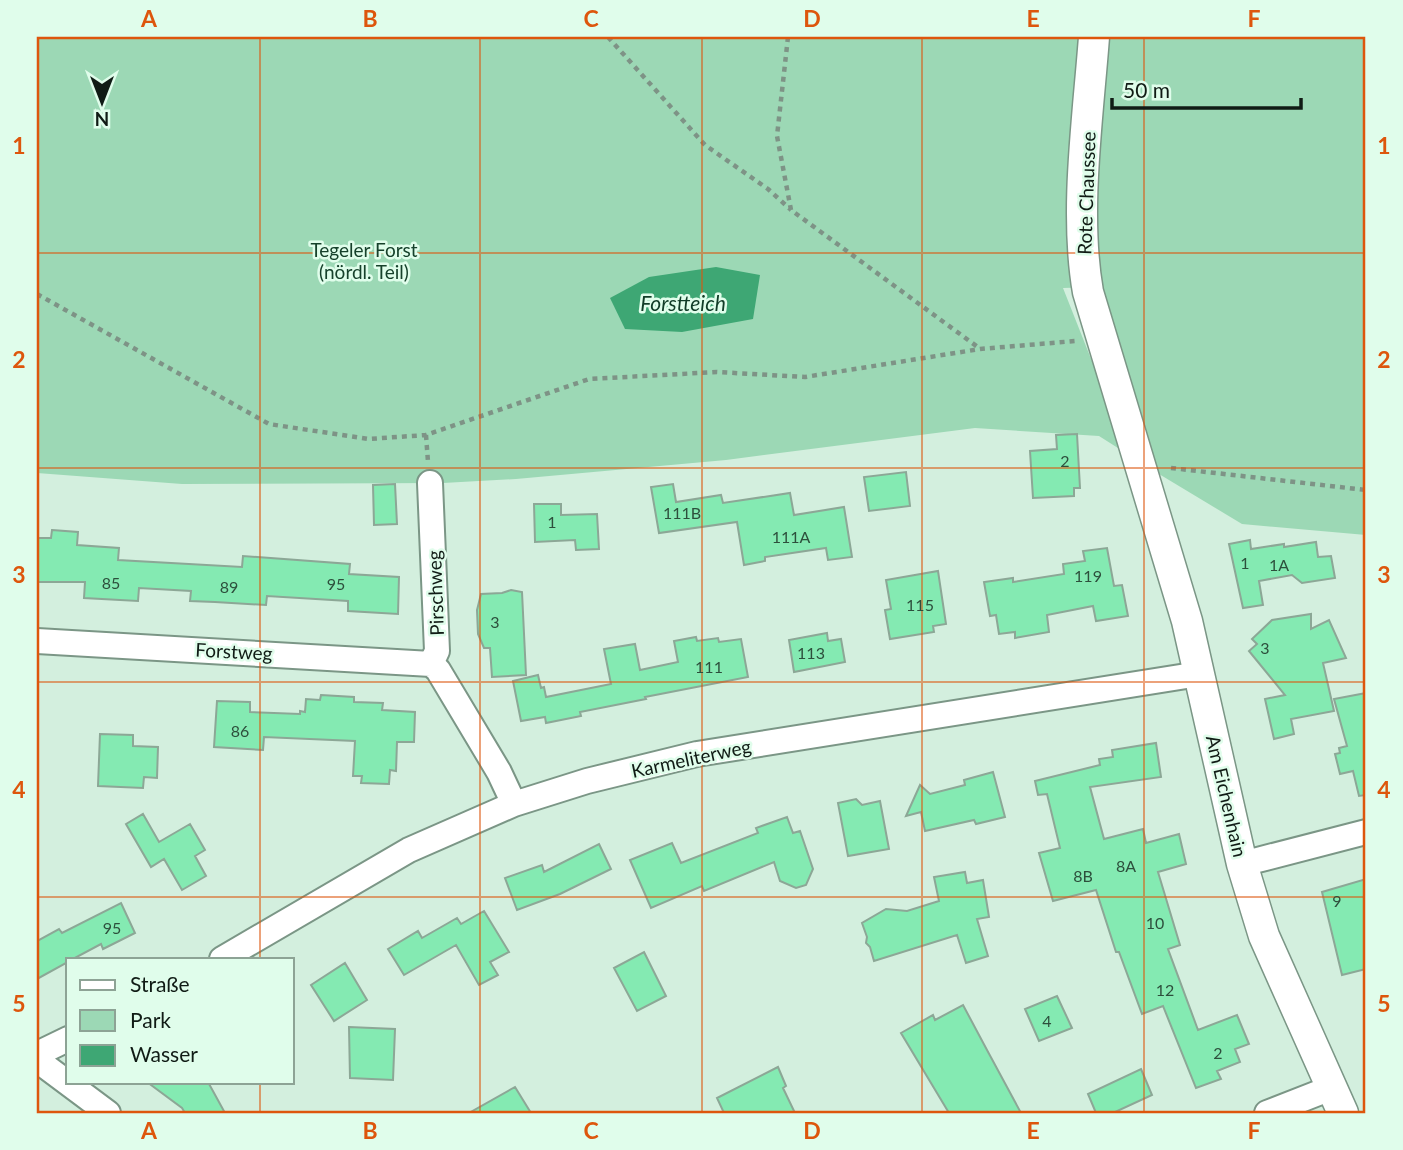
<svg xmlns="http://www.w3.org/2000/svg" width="1403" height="1150" viewBox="0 0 1403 1150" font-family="Lato,sans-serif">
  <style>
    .green { fill: #9cd8b5 }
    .water { fill: #3ea774 }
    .building { fill: #84eab2; stroke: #8ca796; stroke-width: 2 }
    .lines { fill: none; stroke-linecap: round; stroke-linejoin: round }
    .minor-casing { stroke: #7b9686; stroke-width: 28 }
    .tertiary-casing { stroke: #7b9686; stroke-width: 33 }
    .path { stroke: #7e9386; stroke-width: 4.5; stroke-dasharray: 5 5; stroke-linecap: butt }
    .minor { stroke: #fff; stroke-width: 24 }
    .tertiary { stroke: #fff; stroke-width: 30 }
    .grid { fill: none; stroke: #dd560c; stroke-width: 2; stroke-opacity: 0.55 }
    .labels { text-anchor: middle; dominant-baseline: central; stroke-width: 5; stroke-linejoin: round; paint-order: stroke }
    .number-label { font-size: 16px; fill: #2d4f3c }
    .street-label { font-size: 19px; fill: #101b15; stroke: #e0fdeb }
    .park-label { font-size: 19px; fill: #16412b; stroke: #e0fdeb }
    .water-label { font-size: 21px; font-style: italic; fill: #103c27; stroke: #e0fdeb }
    .neatline { fill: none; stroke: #dd560c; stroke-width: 2.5 }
    .grid-label { font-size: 23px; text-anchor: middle; font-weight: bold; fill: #dd560c }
  </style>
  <rect width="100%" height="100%" fill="#d3efde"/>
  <path class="green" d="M37,37H1366V535L1242,524L1159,474L1097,287L1063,288L1129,455L1099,436L975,428L726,460L516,479L443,483L182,484L37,473Z"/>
  <path class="water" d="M716,267L760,275L753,319L682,332L625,329L610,298L649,277Z"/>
  <path class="building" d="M1077,434L1080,488H1074V496L1033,498L1030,451L1057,449L1056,435Z
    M906,472L910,506L869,511L864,477Z
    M395,484L397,524L374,525L373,485Z
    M673,484L676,502L721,495L723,503L790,493L794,515L844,507L852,557L828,560L826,548L765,557V561L744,565L737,522L659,533L651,487Z
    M534,504H561V515L597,514L599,549L576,550L575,540L535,542Z
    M52,530L78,532L77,545L119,548L118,560L242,567L243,556L350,564L349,574L399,577L398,614L348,611V601L267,596L266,605L215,602L190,601L191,591L139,588L138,601L84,598L85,582H37V538H51Z
    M1250,540L1251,549L1284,544V547L1316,542L1318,557L1331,556L1335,578L1302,583L1292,575L1259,581L1263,605L1243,608L1229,544Z
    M1107,548L1114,586L1122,585L1128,616L1096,621L1093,606L1047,615L1049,632L1015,638V632L999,634L996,615L990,616L984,582L1013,578V582L1064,574L1063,564L1085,561L1083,551Z
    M938,571L946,624L933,626L934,632L890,639L885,610L891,609L886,580Z
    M511,590L522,592L526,675L492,677L490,648H484L478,634L477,610L481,594L502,593Z
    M1311,614V629L1329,620L1346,658L1323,663L1334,711L1291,719L1294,734L1274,739L1265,699L1285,695L1249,651L1257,644L1252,639L1272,620Z
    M827,633L828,641L841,639L845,662L794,672L789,640Z
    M696,637L697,641L718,638L719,642L741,639L748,677L645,697L646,699L580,712L581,716L546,723L545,717L521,721L513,681L538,675L541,688L544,687L546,697L611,684L604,649L635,644L640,670L678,662L674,641Z
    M1366,693V795L1359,796L1353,771L1340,774L1335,754L1340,753L1339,748L1347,746L1334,699Z
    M321,695L354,697V702L383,703L382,710L415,712L414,742H397L396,771L390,770L389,784L361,783L362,776H353L355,741L264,737L263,750L214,747L217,701L250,702V712L300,714V711L305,712L306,699L320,700Z
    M100,734L133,735V746L158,747L157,778L144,777L143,788L98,786Z
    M1156,743L1161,777L1090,787L1104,839L1143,829L1146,843L1179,834L1186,864L1158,872L1180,945L1168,949L1198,1030L1237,1015L1249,1044L1235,1049L1240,1062L1217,1071L1221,1079L1196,1088L1163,1006L1142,1014L1119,952H1116L1096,890L1053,901L1039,853L1060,848L1047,794L1038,795L1035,781L1100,765L1099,759L1113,757L1112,750Z
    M993,772L1005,817L976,824L974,820L925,831L921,812L906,816L920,785L930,794L965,785L964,780Z
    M856,799L862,805L880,801L889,849L848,856L838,803Z
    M143,814L159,842L190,824L205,850L195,856L206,876L182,890L164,859L151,867L126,824Z
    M787,817L793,833L800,831L813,869L806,885L796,888L780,881L774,862L704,891L702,886L651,908L630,860L672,843L681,863L758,833L756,828Z
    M599,844L611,869L560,894L517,910L505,878L542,865L544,872Z
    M965,872L967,883L983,880L989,917L977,919L988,956L966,963L957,935L874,961L870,947L866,943L867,937L862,923L886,909L907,911L939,901L934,877Z
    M1366,879V969L1342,975L1322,892Z
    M121,903L135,933L103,949L101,944L73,959H68V962L37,979V941L59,929L62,933Z
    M484,911L509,952L490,962L498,975L479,985L456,945L404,975L388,949L418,931L422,938L457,918L461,924Z
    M644,952L666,996L637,1011L614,968Z
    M345,963L367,1000L334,1021L311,985Z
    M1057,996L1072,1028L1039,1041L1025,1009Z
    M963,1005L987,1050L1021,1113H949L901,1033L933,1015L935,1020Z
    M349,1027L395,1029L393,1080L350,1078Z
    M778,1067L786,1086L783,1088L795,1113H724L717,1098Z
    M1141,1069L1152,1095L1113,1113H1096L1088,1094Z
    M147,1082H208L225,1113H185L182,1108Z
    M515,1087L531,1113H469Z"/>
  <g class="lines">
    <defs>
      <path id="minor" d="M430,483L437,651L431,664
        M37,641L431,664
        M431,664L438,670L499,772L514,804
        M1242,864L1366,832
        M222,959L409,850L514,804L587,781L697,754L1199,674
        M37,1054L68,1039
        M37,1060L108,1113
        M1267,1113L1331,1088"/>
      <path id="tertiary" d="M1094,37C1088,117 1074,213 1088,292L1187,621L1242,864L1264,936L1343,1113"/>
    </defs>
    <use href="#minor" class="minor-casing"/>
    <use href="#tertiary" class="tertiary-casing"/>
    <path class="path" d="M608,37L705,145L768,189L790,209
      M788,37L777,136L791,210L979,348
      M37,294L269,424L368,439L426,435L589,379L717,372L805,377L980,349L1075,341
      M426,435L428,462
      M1171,468L1366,490"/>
    <use href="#minor" class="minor"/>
    <use href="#tertiary" class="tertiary"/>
  </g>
  <path class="grid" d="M260,37V959M480,37V1113M702,37V1113M922,37V1113M1144,37V1113M37,253H1366M37,468H1366M37,682H1366M37,897H1366M260,1082V1113"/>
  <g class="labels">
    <g class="number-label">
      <text x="1065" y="460">2</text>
      <text x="682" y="512">111B</text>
      <text x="552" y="521">1</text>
      <text x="791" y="536">111A</text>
      <text x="1245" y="562">1</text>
      <text x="1279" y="564">1A</text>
      <text x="1088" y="575">119</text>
      <text x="111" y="582">85</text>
      <text x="336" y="583">95</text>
      <text x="229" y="586">89</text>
      <text x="920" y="604">115</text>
      <text x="495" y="621">3</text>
      <text x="1265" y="647">3</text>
      <text x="811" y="652">113</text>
      <text x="709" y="666">111</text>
      <text x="240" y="730">86</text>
      <text x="1126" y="865">8A</text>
      <text x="1083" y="875">8B</text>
      <text x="1337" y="900">9</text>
      <text x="1155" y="922">10</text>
      <text x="112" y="927">95</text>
      <text x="1165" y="989">12</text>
      <text x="1047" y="1020">4</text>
      <text x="1218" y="1052">2</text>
    </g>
    <g class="street-label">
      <text transform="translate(1086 193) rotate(-88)">Rote Chaussee</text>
      <text transform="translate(435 593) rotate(-92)">Pirschweg</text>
      <text transform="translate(234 651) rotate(3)">Forstweg</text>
      <text transform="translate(691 758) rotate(-12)">Karmeliterweg</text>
      <text transform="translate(1227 796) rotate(77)">Am Eichenhain</text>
    </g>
    <g class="park-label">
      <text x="364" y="249">Tegeler Forst<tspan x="364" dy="22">(nördl. Teil)</tspan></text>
    </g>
    <g class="water-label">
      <text x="683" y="302">Forstteich</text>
    </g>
  </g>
  <rect width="1403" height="1150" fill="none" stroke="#e0fdeb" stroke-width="77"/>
  <rect x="66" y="958" width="228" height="126" fill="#e0fdeb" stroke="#8da395" stroke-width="2"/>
  <rect x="80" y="980" width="35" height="10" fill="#ffffff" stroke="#8da395" stroke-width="2"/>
  <text x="130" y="992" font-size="21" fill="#101b15">Straße</text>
  <rect x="80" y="1010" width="35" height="21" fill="#9cd8b5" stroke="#8da395" stroke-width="2"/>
  <text x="130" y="1028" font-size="21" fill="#101b15">Park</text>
  <rect x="80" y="1045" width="35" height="21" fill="#3ea774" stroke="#8da395" stroke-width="2"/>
  <text x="130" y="1062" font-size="21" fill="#101b15">Wasser</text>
  <g transform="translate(102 102) rotate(180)" stroke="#e0fdeb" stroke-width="5" paint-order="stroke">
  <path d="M0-5L12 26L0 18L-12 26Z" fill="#101b15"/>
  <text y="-10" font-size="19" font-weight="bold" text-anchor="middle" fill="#101b15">N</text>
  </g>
  <path d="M1112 98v10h189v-10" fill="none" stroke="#101b15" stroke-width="3.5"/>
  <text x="1123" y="98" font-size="21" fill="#101b15" stroke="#e0fdeb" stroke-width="5" paint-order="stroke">50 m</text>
  <rect x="38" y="38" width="1326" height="1074" class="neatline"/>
  <g class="grid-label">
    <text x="149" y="27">A</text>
    <text x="370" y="27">B</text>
    <text x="591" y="27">C</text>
    <text x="812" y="27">D</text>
    <text x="1033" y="27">E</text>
    <text x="1254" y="27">F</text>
    <text x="19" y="154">1</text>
    <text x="1384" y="154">1</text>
    <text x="19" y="368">2</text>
    <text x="1384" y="368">2</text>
    <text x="19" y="583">3</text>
    <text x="1384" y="583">3</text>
    <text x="19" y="798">4</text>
    <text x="1384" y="798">4</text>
    <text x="19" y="1012">5</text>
    <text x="1384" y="1012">5</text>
    <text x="149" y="1139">A</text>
    <text x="370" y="1139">B</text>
    <text x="591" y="1139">C</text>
    <text x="812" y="1139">D</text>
    <text x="1033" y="1139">E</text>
    <text x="1254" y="1139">F</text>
  </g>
</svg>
